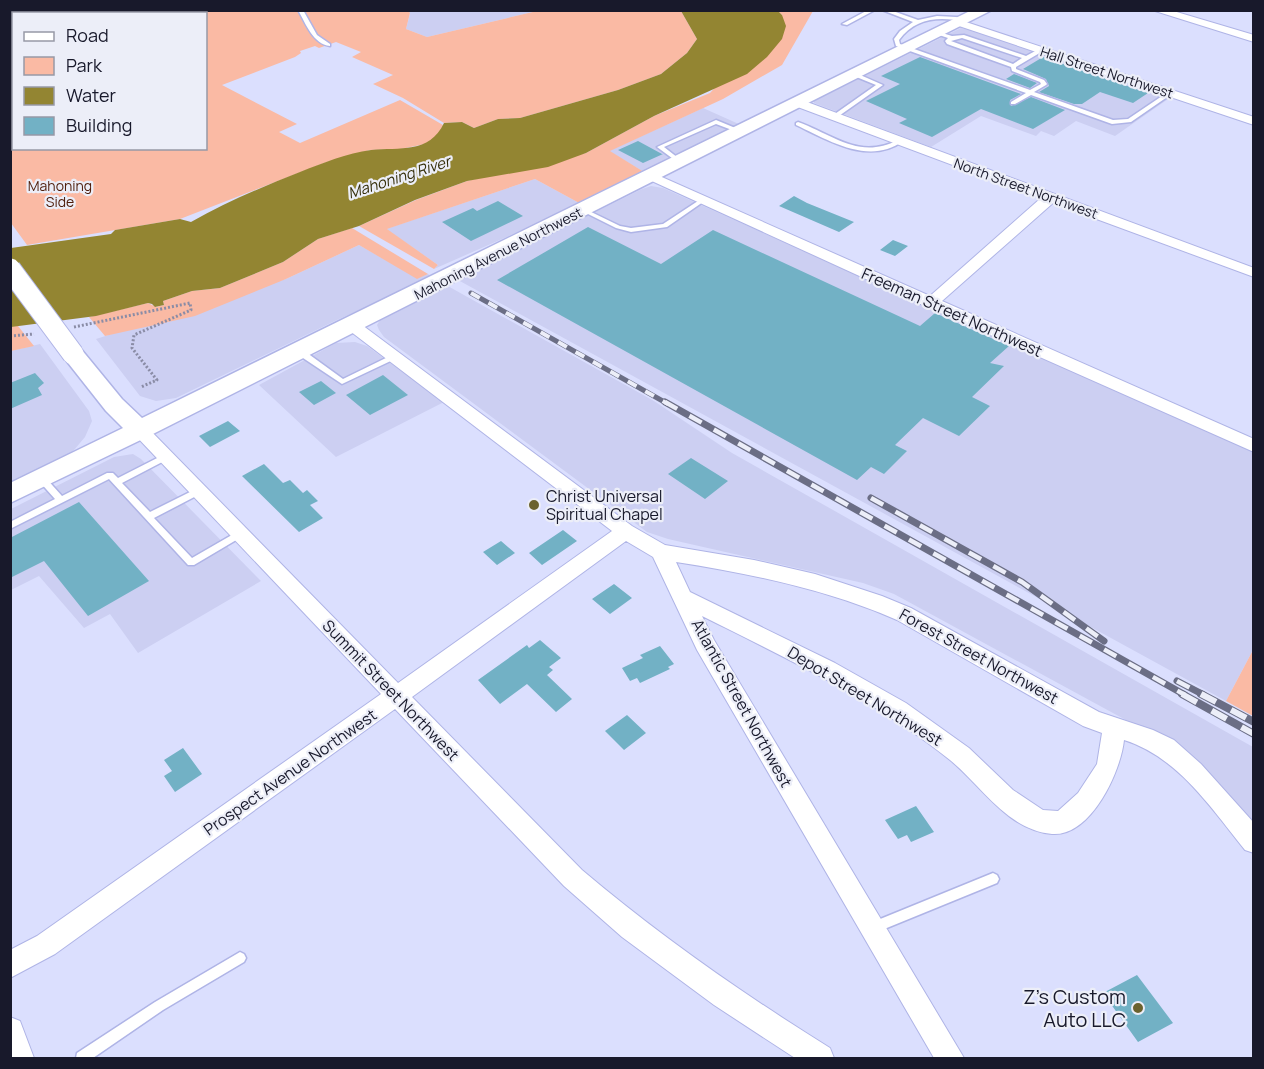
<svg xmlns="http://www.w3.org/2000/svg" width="1264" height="1069" viewBox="0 0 1264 1069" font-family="Manrope,sans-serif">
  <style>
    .built { fill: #cccff2 }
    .green { fill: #fabaa4 }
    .water { fill: #938532 }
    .building { fill: #72b1c5 }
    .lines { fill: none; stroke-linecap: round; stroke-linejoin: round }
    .service-casing { stroke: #afb4e6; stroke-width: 3 }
    .minor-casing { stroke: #afb4e6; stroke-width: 2 }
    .secondary-casing { stroke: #afb4e6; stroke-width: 3 }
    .path { stroke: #8a8ca6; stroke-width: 3; stroke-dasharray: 2 2; stroke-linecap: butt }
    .service { fill: #fff; fill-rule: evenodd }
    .minor { fill: #fff; fill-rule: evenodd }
    .secondary { fill: #fff; fill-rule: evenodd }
    .rail-far2-casing { stroke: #6b6e85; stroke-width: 5 }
    .rail-far1-casing { stroke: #6b6e85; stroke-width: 7 }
    .rail-casing { stroke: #6b6e85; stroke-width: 8 }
    .rail-far2 { stroke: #eceef8; stroke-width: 4; stroke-dasharray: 10; stroke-linecap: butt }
    .rail-far1 { stroke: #eceef8; stroke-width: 4.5; stroke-dasharray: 14; stroke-linecap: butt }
    .rail { stroke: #eceef8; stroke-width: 6; stroke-dasharray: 17; stroke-linecap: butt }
    .secondary-bridge-casing { stroke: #afb4e6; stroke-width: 23; stroke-linecap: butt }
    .secondary-bridge { stroke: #fff; stroke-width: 21 }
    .poi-dot { fill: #6b622e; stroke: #eceef8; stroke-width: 2 }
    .labels { text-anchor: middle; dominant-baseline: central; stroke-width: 4.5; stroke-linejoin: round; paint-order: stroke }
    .far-street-label { font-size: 14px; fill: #18192b; stroke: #eceef8 }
    .far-park-label { font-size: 14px; fill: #4e1c09; stroke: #eceef8 }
    .far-water-label { font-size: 15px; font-style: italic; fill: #342e09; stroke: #eceef8 }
    .street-label { font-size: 16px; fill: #18192b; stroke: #eceef8 }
    .poi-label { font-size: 16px; fill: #18192b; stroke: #eceef8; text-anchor: start }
    .near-poi-label { font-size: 20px; fill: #18192b; stroke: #eceef8; text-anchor: end }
  </style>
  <rect width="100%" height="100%" fill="#dbdffe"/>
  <path class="built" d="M408,11H537L427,37L406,29L410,14Z
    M961,28L966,29L1171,97L1115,136L1076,121L1054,136L1041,131L1036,136L981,116L931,147L814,103V101Z
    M703,108L741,125L644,172L609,151Z
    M535,179L581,204L434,269L438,265L386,229Z
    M651,186L663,188L1253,452V650L1226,701L458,280L642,189Z
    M359,245L417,278L428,274L433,278L339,319L176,398L156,401L140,396L96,339L286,279Z
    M446,285L654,401L732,453L1253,747V823L1192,756L894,594L863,583L668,539L647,532L384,337L379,330L377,325L380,320Z
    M355,342L367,346L444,402L336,457L259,385L336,343Z
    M40,344L89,411L92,421L85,437L74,450L61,460L11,485V351Z
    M133,454L141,459L261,581L138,653L110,614L84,628L39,576L11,590V509L114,457Z"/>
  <path class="green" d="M158,11H408L410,13L406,29L427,37L537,11H681L697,39L687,53L661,74L618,90L520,118L498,119L474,128L462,122L444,123L403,98L373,84L393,75L352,57L361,52L336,42L319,48L315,46L300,51L301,53L295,57L222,85L297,124L279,132L300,143L400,100L443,125L438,136L425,144L401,149L370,150L327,162L180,219L27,245L11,223L10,21L14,23V148H206V14L146,13Z
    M777,11H813L782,65L723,99L610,151L644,172L581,204L535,179L387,229L438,265L434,269L359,226L416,200L467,181L586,153L654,116L710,93L782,15Z
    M352,228L428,274L417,279L359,245L286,279L195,316L105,336L89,317L148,303L156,307L164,305L163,301L192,291L220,288L283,262L318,239Z
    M10,326H18L34,346L11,351Z
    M1253,650V716L1226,701Z"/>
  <path class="water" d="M777,10L782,15L786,26L782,39L767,57L747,74L654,116L586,153L548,167L467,181L415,200L359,226L318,239L283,262L220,288L192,291L163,301L164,305L155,307L152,304L148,303L96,316L11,327V248L111,234L115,230L180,219L191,222C226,202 262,187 300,172C323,163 347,153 371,150C400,147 429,154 444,123L462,122L474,128L498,119L520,118L618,90L661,74L687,53L697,39L681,11Z"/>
  <path class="building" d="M920,57L1021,94L1010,100L1011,106L1031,97L1065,110L1033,129L981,109L932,137L899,123L907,119L866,101L900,84L881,76Z
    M1043,57L1148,93L1133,103L1100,92L1082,104H1074L1039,92L1049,86L1046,79L1023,69Z
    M1014,74L1037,83L1030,88L1006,79Z
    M638,141L662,154H663L643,163L618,150Z
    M794,196L807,203L854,222L839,232L779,206Z
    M498,201L523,216L471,241L442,222L473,208L477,211Z
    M588,227L661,264L713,230L920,326L935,313L1009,346L990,363L1004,366L972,397L990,406L959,436L923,418L895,445L907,451L884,474L871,467L857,480L497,280Z
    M893,240L908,246L895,256L880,250Z
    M35,373L44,383L38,388L42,395L10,409V383Z
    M383,375L408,395L370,415L346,395Z
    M321,381L336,393L314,405L299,392Z
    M228,421L240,431L210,447L199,436Z
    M691,458L728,481L705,499L668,474Z
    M264,464L283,483L290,480L303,493L307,490L318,501L310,505L323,518L299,532L242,476Z
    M79,502L149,581L88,616L44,561L10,578V538Z
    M563,530L577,541L542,565L529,553Z
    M501,541L515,553L497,565L483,552Z
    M614,584L632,598L610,614L592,599Z
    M540,640L561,658L549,667L553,670L547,675L572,699L556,712L527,684L500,704L478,680L527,645L529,648Z
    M660,646L674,664L668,667L670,669L640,683L637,678L630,681L622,668L643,658L640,655Z
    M627,715L646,733L624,750L605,731Z
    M183,748L202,774L175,792L164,776L172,771L164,760Z
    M916,806L934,832L911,842L907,835L898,839L885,820Z
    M1137,975L1173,1023L1138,1042L1103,993Z"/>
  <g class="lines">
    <defs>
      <path id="service" d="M298,10H303L317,35L330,44V46C313,44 306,24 298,10Z
        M868,10H875L847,25L842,24Z
        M882,10H890L918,20L937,16L956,17L967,20V21L965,22C940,16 915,18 899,40L900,44L1030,90L1041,84L1040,82L1012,71L1011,67L947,44L945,41L948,38L936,34L939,32L952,36L964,35L1026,56L1039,49H1043V51L1016,67V69L1044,80L1047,84L1046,85L1034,92L1113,120L1128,119L1168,92L1173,93L1131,122L1112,124L1031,95L1015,104H1011V102L1026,93L896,46L894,39L900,31L913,22ZM962,38L1022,58L1013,64L951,41Z
        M854,74H858L883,85L836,118H832V116L876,85L854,76Z
        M716,120L745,132L740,133L716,124L664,147L682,161V163L680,164L657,147Z
        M798,122C834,135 859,160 898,140L903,141C869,166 828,140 796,125V123Z
        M701,199L703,200V202L667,227L631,232L616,228L580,210L585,209L620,226L631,228L663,224Z
        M297,350H303L343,379L390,356H396L397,358L342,384L297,354Z
        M165,454L169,457L168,459L122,483L150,512L196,489H202L203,491L202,493L154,518L192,558L237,532H243L244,534L243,536L194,565H188L109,479L10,529V522L55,499L38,480L37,478L38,476H44L62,496L107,473H113L118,478Z
        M993,873L997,875L999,879L997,883L872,934L868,932L866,928L868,924Z
        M240,952L244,954L246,958L244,962L163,1010L93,1058H76L77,1053L155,1002Z"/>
      <path id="minor" d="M1152,10H1170L1254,35V42Z
        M960,20L1254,117V125L956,25V21Z
        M799,99L1254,268V277L1053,203L942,301L1254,439V452L925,306L643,177L650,173L655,174L930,296L1041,198L795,106L793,103Z
        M352,320L358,322L632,526L665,545L754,560L815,574L882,596L911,608L1099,712L1153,730L1174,740L1201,764L1254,823V853L1245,850C1211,808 1178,757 1124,740C1121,771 1091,837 1052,834C1007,830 982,786 950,760C875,700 788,659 702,616L714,640L964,1058H934L697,650L653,557L626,541L412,697L582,870C660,936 743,994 830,1048L834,1058H795L714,1005L622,937L564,886L395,709L55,954L10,978V950L37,936L381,694L134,434L131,430L134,426H146L398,683L612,531L346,328L344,325L346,322ZM676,562C752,574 826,589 897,620L1083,726L1102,733L1097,764L1078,793L1058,811L1043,810L1013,790L969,748L906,703L835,663L690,592Z
        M10,1017L20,1021L34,1058H10Z"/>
      <path id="secondary" d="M972,10H992L149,436L10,503V483L123,428L106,411L65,359L62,354L65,349L73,347L81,349L122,399L142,418Z"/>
    </defs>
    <use href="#service" class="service-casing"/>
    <use href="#minor" class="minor-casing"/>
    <use href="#secondary" class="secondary-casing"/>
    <path class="path" d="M74,327L190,303L191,310L134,335L132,348L157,380L141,387
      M10,336L34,334"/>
    <use href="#service" class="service"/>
    <use href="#minor" class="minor"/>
    <use href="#secondary" class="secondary"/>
    <defs>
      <path id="rail-far2" d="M471,293L668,404"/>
      <path id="rail-far1" d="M665,402L1185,695
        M871,498L1022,582L1104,641
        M1177,681L1204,695"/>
      <path id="rail" d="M1182,694L1254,734
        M1201,694L1254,722"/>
    </defs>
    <use href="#rail-far2" class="rail-far2-casing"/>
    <use href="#rail-far1" class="rail-far1-casing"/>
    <use href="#rail" class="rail-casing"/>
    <use href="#rail-far2" class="rail-far2"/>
    <use href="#rail-far1" class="rail-far1"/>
    <use href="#rail" class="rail"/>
    <defs>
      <path id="secondary-bridge" d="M10,269L73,354"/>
    </defs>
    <use href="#secondary-bridge" class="secondary-bridge-casing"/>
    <use href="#secondary-bridge" class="secondary-bridge"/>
  </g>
  <g class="poi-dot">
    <circle cx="534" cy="505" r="6"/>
    <circle cx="1138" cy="1008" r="6"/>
  </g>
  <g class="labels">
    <g class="far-street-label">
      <text transform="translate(1107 72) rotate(18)">Hall Street Northwest</text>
      <text transform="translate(1026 188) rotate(20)">North Street Northwest</text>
      <text transform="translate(498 253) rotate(-27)">Mahoning Avenue Northwest</text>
    </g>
    <g class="far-park-label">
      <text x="60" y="185">Mahoning<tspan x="60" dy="16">Side</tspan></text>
    </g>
    <g class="far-water-label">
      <text transform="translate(399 177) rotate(-18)">Mahoning River</text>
    </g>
    <g class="street-label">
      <text transform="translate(952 312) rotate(24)">Freeman Street Northwest</text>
      <text transform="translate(979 656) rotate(29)">Forest Street Northwest</text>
      <text transform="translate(391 690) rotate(46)">Summit Street Northwest</text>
      <text transform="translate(865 696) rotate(31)">Depot Street Northwest</text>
      <text transform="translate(742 703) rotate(61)">Atlantic Street Northwest</text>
      <text transform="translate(290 772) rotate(-35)">Prospect Avenue Northwest</text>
    </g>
    <g class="poi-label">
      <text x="546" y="496">Christ Universal<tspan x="546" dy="18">Spiritual Chapel</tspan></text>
    </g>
    <g class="near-poi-label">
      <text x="1126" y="996">Z’s Custom<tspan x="1126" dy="23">Auto LLC</tspan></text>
    </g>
  </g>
  <rect width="1264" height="1069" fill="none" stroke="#18192b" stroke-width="24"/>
  <rect x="12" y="12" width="195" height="138" fill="#eceef8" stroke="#9799a6" stroke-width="1.5"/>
  <rect x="24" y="32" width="30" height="9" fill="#ffffff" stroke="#9799a6" stroke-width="1.5"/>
  <text x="66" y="42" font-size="18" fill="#18192b">Road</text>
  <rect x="24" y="57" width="30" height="18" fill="#fabaa4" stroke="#9799a6" stroke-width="1.5"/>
  <text x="66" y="72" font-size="18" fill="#18192b">Park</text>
  <rect x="24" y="87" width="30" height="18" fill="#938532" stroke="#9799a6" stroke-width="1.5"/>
  <text x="66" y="102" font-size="18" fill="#18192b">Water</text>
  <rect x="24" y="117" width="30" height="18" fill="#72b1c5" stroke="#9799a6" stroke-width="1.5"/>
  <text x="66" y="132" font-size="18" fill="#18192b">Building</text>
</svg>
